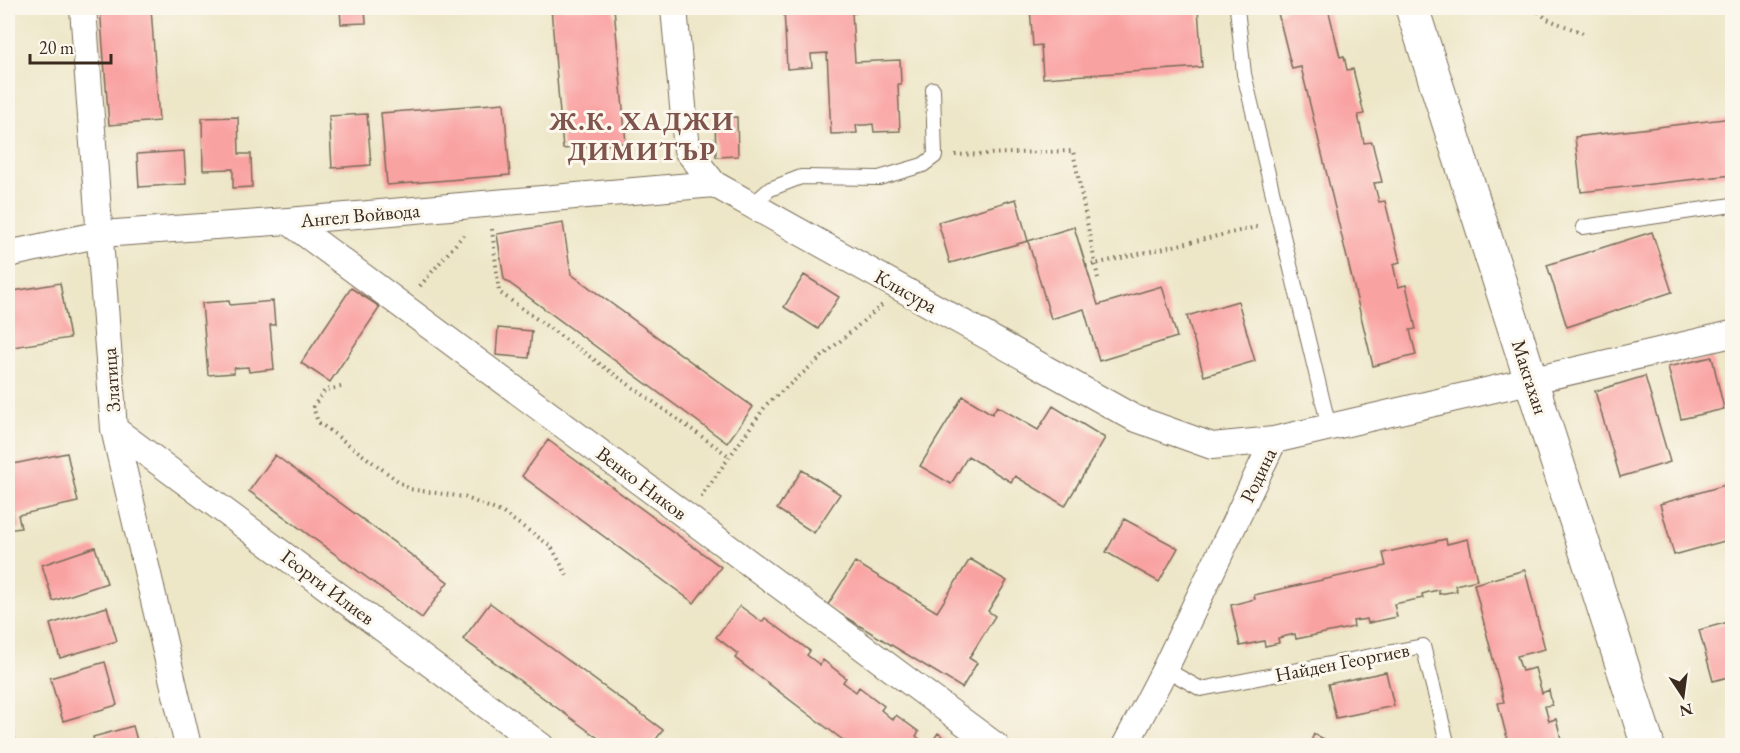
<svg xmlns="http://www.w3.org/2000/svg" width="1740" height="753" viewBox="0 0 1740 753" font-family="'EB Garamond',serif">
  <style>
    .building { fill: #f9a2a2 }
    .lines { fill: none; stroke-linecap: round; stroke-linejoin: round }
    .lane-casing { stroke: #796c59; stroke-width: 16 }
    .street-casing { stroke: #796c59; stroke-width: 28 }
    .secondary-casing { stroke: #796c59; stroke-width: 35 }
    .path { stroke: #796c59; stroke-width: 4; stroke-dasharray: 1.5 4.5; stroke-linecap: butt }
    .lane { stroke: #fff; stroke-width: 14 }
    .street { stroke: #fff; stroke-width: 26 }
    .secondary { stroke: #fff; stroke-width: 33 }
    .labels { text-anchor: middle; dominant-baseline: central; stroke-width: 6; stroke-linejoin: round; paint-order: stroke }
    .street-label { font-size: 20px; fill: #3b2a1e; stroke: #fbf7ec }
    .district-label { font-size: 26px; font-weight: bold; letter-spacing: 1.5px; fill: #7e544c; stroke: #fbf7ec }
  </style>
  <rect width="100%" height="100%" fill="#fbf7ec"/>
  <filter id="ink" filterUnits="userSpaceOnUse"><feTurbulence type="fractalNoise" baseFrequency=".0167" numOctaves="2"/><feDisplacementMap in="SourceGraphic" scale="12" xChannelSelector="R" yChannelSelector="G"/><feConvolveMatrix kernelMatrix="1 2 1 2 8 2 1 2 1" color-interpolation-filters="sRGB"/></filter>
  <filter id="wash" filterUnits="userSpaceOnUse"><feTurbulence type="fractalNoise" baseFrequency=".008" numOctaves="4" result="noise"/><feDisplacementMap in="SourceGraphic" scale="24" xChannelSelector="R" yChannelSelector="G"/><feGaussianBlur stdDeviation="1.35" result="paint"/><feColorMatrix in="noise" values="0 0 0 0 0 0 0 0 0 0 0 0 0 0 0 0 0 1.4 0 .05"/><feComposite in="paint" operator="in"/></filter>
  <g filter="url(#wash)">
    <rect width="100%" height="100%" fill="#ede6c7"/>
    <g id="blocks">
      <path class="building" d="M100,8H151L159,121L109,125Z
        M340,8H365L366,23L341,24Z
        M551,8H614L626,143L563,149Z
        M784,8H856V13H852L855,62L900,60L901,84H898L900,131L874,132L873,124L865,125H856L857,133L831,134L827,53L811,54L812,67L787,69Z
        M1030,8H1198L1202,67L1043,78L1041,45L1033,46Z
        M1283,8H1328L1340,57L1344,56L1347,70L1353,69L1364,114L1358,115L1364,143L1372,142L1382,182L1374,183L1379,202L1385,201L1400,262L1393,264L1398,287L1406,285L1416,329L1410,330L1416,355L1373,366L1301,67L1292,69L1278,13L1284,12Z
        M504,103L510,175L387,185L381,113Z
        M367,114L371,165L332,168L329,116Z
        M238,117L239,154H251L252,187L233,188V169L203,170L202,118Z
        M737,117L738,156L716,157L715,118Z
        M1732,118V175L1581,192L1575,137Z
        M184,151L186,184L139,187L137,154Z
        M1016,199L1028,241L1074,227L1098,305L1162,286L1177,337L1099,361L1084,309L1051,319L1028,241L950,263L938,222Z
        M563,223L571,274L753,407L727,443L504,279L497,234Z
        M1652,232L1672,292L1567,327L1547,265Z
        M804,275L839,297L818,329L784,307Z
        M60,283L70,338L13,347L8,316V292Z
        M351,288L380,307L330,382L301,363Z
        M229,301L230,305L273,301L275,325H270L274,369L249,372L248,367L234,368V373L208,375L202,303Z
        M1238,301L1255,361L1204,376L1187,316Z
        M498,328L532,331L529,358L496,355Z
        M1712,357L1724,409L1681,419L1668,367Z
        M1645,376L1670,462L1620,477L1595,391Z
        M963,396L992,414L997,406L1038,430L1053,406L1105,438L1065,506L1015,476L1011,482L968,456L951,484L920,466Z
        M548,440L721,567L694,603L522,476Z
        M67,453L78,502L18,515L21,528L8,530V465Z
        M275,455L448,582L422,618L249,491Z
        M802,470L840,494L814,533L777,509Z
        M1732,483V539L1674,555L1660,504Z
        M1124,519L1178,548L1159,582L1106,552Z
        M1446,539L1447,544L1468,539L1477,580L1455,585L1457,591L1439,594V590L1429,592L1422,594L1423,598L1394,604L1397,617L1368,623L1367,619L1353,621L1354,627L1296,639L1295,634L1278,638L1279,643L1265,646L1264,641L1240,646L1231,605L1255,599L1254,595L1386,566L1383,553Z
        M95,547L107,583L53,601L42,565Z
        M970,559L1007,581L988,611L995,616L969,658L977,663L962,688L827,606L855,562L937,612Z
        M1525,570L1545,649L1517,656L1522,671L1535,668L1542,693L1549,690L1552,705L1545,706L1547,714L1549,721L1556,719L1563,746H1509L1498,703L1504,702L1474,584Z
        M490,603L663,730L651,746H609L463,639Z
        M740,606L762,622L765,618L810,651L807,655L820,665L823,660L846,678L843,682L856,692L859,687L884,706L881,710L893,720L896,715L919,732L916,736L928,746H851L811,716L735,658L738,654L716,637Z
        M107,607L117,641L60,658L50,624Z
        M1732,621V676L1713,681L1699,630Z
        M105,662L117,705L63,721L50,678Z
        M1386,672L1394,706L1336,718L1328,684Z
        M8,706H9L16,746H8Z
        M133,726L138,744L154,740L155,746H95L93,737Z
        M938,733L955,746H929Z
        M1314,734L1338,746H1309Z"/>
    </g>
  </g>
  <g filter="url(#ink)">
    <use href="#blocks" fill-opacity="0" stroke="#796c59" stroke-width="1.5"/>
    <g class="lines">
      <defs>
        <path id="lane" d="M1237,8L1244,74L1329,427
          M752,205L770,189L801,177L879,178L923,165L935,156L933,89
          M1583,227L1732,205
          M1165,669L1201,689L1423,646L1448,746"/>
        <path id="street" d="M83,8L114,429L188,746
          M674,8L687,150L714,184L1134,418L1212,446L1274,440L1732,334
          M288,221L996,746
          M8,254L101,234L288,221L714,184
          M114,429L541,746
          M1125,746L1165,669L1274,440"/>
        <path id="secondary" d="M1412,8L1648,746"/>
      </defs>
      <use href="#lane" class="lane-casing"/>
      <use href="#street" class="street-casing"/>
      <use href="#secondary" class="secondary-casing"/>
      <path class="path" d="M1534,8L1547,19L1583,33
        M955,155L1073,151L1098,278
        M492,229L499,292L729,456
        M1086,266L1261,226
        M420,286L466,232
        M341,387L325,390L313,407L318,422L409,489L464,497L503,513L551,546L568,577
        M701,497L767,404L882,305"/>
      <use href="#lane" class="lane"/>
      <use href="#street" class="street"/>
      <use href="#secondary" class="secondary"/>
    </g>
  </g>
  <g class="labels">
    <g class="street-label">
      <text transform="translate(360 215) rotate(-5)">Ангел Войвода</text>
      <text transform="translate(906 291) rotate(29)">Клисура</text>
      <text transform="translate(1530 377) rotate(72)">Макгахан</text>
      <text transform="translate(111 380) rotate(-94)">Златица</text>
      <text transform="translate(1258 475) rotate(-64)">Родина</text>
      <text transform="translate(642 483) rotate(37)">Венко Ников</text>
      <text transform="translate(328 587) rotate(37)">Георги Илиев</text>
      <text transform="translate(1342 662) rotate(-11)">Найден Георгиев</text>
    </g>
    <g class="district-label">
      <text x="642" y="121">Ж.К. ХАДЖИ<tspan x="642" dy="30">ДИМИТЪР</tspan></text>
    </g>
  </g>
  <rect width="1740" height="753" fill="none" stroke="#fbf7ec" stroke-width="30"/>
  <g transform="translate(1683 696) rotate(167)" stroke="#fbf7ec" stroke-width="4.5" paint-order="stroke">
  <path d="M0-4.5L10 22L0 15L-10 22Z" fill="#3b2a1e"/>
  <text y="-9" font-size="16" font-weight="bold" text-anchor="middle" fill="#3b2a1e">N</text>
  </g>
  <path d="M30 54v9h81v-9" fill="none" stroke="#3b2a1e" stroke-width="3"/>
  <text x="39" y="54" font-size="18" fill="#3b2a1e" stroke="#fbf7ec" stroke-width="4.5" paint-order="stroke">20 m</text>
</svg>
